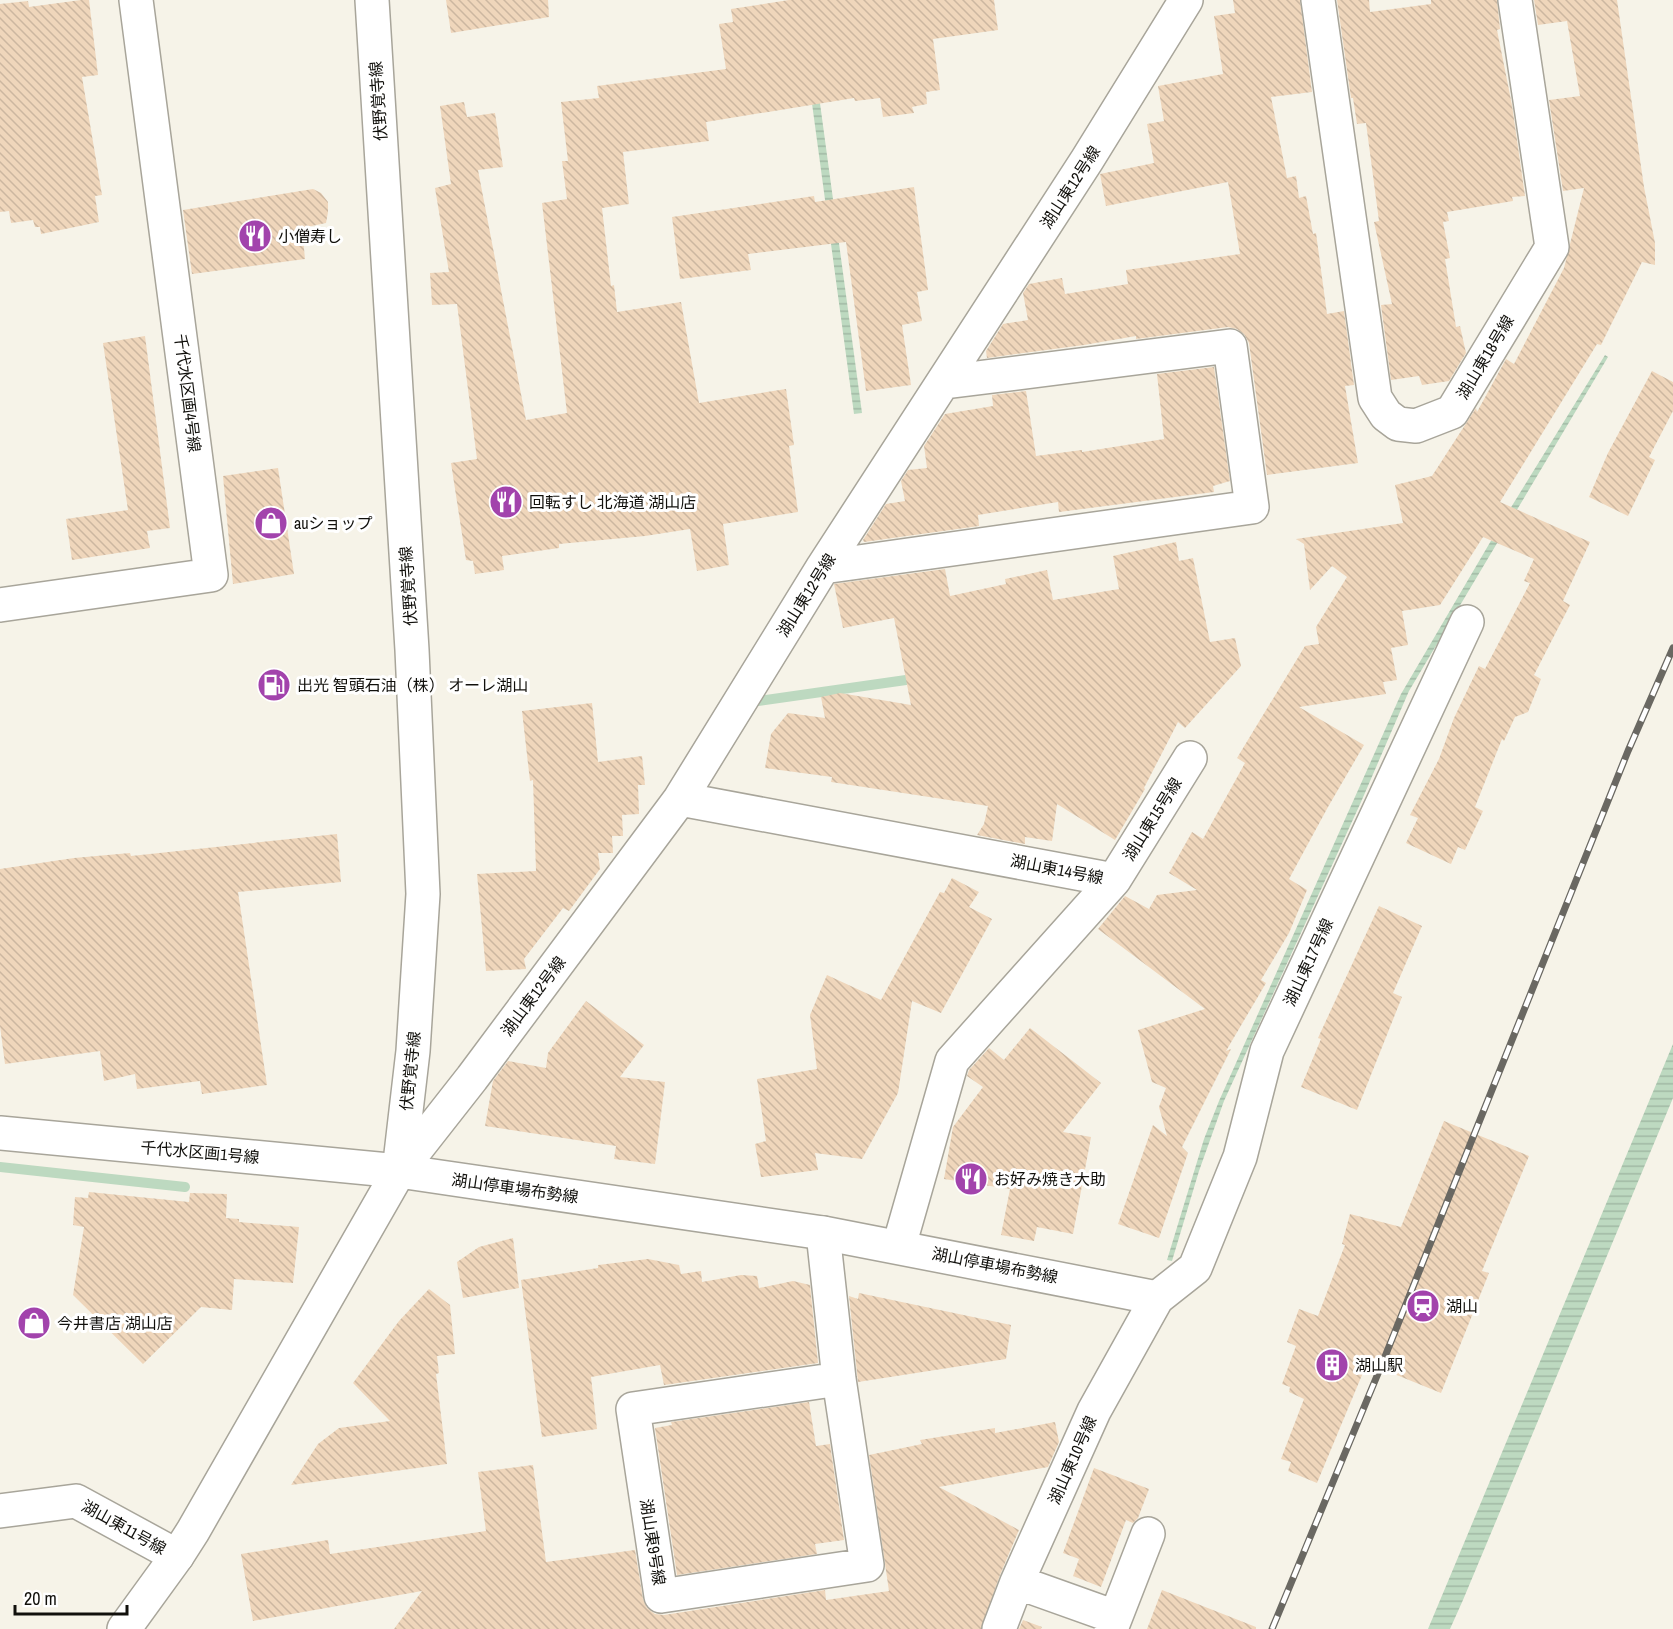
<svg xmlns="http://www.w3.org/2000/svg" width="1673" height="1629" viewBox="0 0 1673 1629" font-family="'Archivo Narrow','Noto Sans JP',sans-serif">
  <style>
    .water { fill: url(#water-rules) }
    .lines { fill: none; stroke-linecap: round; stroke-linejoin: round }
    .stream { stroke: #bdd9c0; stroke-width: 10 }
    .building { fill: url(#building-back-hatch) }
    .minor-casing { stroke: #a8a59a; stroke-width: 36 }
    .tertiary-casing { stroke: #a8a59a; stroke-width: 36 }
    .secondary-casing { stroke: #a8a59a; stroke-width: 36 }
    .minor { stroke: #fff; stroke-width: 33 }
    .tertiary { stroke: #fff; stroke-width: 33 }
    .secondary { stroke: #fff; stroke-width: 33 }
    .rail-casing { stroke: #6a6862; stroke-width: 7 }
    .rail { stroke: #fff; stroke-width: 4.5; stroke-dasharray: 14; stroke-linecap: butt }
    .labels { text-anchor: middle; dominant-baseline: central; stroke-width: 6; stroke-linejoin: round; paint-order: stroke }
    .street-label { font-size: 16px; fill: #11100c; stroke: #fff }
    .poi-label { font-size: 16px; fill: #11100c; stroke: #fff; text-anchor: start }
  </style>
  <defs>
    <pattern id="water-rules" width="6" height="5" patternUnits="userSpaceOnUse" patternTransform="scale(1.5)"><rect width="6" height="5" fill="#bdd9c0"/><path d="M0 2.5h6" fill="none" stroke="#a1b9a4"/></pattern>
    <pattern id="building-back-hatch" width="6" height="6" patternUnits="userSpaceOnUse" patternTransform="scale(1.5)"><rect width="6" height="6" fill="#efd6bb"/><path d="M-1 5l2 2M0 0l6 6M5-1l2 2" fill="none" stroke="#ccb7a0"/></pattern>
  </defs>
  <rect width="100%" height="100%" fill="#f6f3e8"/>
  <path class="water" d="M798,0H806L862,413L854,414Z
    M1605,355L1608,357L1409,691L1361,802L1224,1101L1199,1171L1172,1261L1167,1260L1204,1139L1219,1101L1401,694L1502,522Z
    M1673,1044V1098L1463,1600L1450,1629H1428Z"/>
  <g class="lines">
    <path class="stream" d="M758,701L920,678
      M0,1167L185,1187"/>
  </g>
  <path class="building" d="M81,0H89L98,75L82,77L102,195L95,196L99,222L41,234L40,227H35L33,220L11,223L9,211L0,212V4L28,1L29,7Z
    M446,0H548L549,17L451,33Z
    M789,0H994L998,30L933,39L940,90L926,92L927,104L912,107L914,113L883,117L880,98L855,101L854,98L706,122L709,141L623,152L629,204L602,208L611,286L614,285L617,312L681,302L699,403L786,389L794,445L789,446L798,512L723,524L729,565L697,571L690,529L645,536L559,544V548L502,556L504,570L475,574L473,561L466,560L451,463L477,459L457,304L432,305L430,273L449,272L435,188L451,184L440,106L464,102L467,117L495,113L503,167L478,170L526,420L567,413L542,203L567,199L562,161H568L561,102L599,98L597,86L726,69L719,24L733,22L731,9Z
    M1233,0H1300L1312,92L1271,97L1287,178L1296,176L1299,198L1306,196L1313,234L1316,233L1327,314L1344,311L1354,385L1345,386L1358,463L1267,475L1249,343L1244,334L1237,329L1228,327L1136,339V336L1084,345L987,358L986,351L1003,324L1028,320L1023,293L1029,284L1062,278L1065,294L1128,284L1126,270L1240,254L1228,182L1106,206L1100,174L1154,163L1147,124L1164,121L1158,86L1223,74L1214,16L1235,13Z
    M1337,0H1369L1370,12L1431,4V0H1497L1500,29L1497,30L1512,105L1525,196L1512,197L1513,201L1447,212L1449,221L1443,222L1450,258L1445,259L1456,327L1460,326L1466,353L1449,381L1422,385L1419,376L1391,380L1381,305L1392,304L1374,222L1379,221L1366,123L1357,124L1353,98H1351Z
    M1534,0H1617L1644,187L1655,243V265L1642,262L1601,345L1597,344L1500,502L1590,542L1563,601L1570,605L1534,675L1541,679L1528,712L1515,717L1504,741L1502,739L1475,807L1483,811L1465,850L1458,847L1451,864L1406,843L1418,818L1410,815L1439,759L1454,718L1479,666L1485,669L1530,583L1524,581L1534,559L1483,537L1440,605L1402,611L1408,645L1391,648L1397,680L1383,682L1386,694L1299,707L1364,745L1328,807L1289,879L1307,890L1289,933L1261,980L1266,983L1226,1051L1231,1049L1182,1147L1188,1153L1159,1238L1118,1224L1153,1125L1167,1136L1159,1107L1166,1088L1152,1082L1138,1030L1205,1009L1098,929L1125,896L1149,909L1157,895L1197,890L1169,873L1192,832L1203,839L1245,763L1237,758L1305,646L1319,644L1316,627L1347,577L1332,566L1310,590L1304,544L1296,539L1403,523L1395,485L1432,476L1476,408L1477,412L1506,359L1514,364L1564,268L1584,188L1563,191L1549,100L1580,96L1567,21L1538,25Z
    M914,187L928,290L917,292L922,321L902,325L911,385L866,391L846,242L748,254L751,270L680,279L672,217L814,196L815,202Z
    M313,189L321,193L328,202V212L326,223L302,228L305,259L192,274L183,210Z
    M145,336L170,528L147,531L150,548L72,560L66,519L128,510L103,343Z
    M1214,367L1230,481L1213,486L1214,492L1059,512L1058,502L978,515L979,526L864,542L863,540L886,504L905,501L901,481L908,470L927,468L924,446L945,414L993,406L992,395L1026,391L1036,456L1082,450V452L1164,439L1157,374Z
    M1652,371L1673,382V411L1649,457L1655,460L1628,516L1589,497L1608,453Z
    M278,468L294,574L233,584L223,476Z
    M1176,542L1179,561L1193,558L1210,642L1235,638L1241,666L1185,728L1178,722L1144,788L1145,789L1115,840L1057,804L1052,841L1025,837V844L977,835L984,824L988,806L831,782L832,777L765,768L771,734L788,713L825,718L821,697L840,693L911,705L894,618L843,628L834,584L945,569L950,596L1006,584L1005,579L1047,570L1053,600L1119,589L1113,556Z
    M592,703L598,762L642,756L645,785H638L639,814L622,815L623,836H612L613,853H598L600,869L569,911L563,908L524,959L526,969L486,971L477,874L536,871L533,780L530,781L522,711Z
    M337,834L341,882L238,892L267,1085L202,1094L200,1081L137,1089L135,1074L104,1081L100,1051L5,1064L0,1026V869L74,858L130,853L131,856Z
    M952,878L979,892L969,907L992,919L941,1013L912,1001L898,1093L862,1159L815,1153L818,1170L761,1177L755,1144L766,1141L757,1079L817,1069L810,1015L827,975L881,1000L940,892L944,893Z
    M1379,906L1422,926L1393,993L1402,997L1357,1110L1301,1087L1321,1039L1318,1038Z
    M586,1001L644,1045L620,1077L665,1082L655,1164L614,1159L616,1146L485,1126L493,1081L508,1061L546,1068L548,1053Z
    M1030,1028L1101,1083L1063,1132L1091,1137L1073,1234L1037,1227L1034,1241L1001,1235L1010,1189L944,1179L953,1127L983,1087L967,1076L969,1070L989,1048L1004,1060Z
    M1444,1121L1529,1156L1482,1271L1489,1273L1441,1393L1367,1363L1317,1483L1288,1471L1291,1462L1281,1459L1304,1399L1289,1392L1290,1387L1282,1384L1296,1346L1287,1342L1299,1309L1318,1316L1345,1245L1342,1244L1350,1214L1401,1227Z
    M89,1192L189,1202L190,1193L227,1194L226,1218L239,1219V1222L299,1227L293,1283L234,1279L232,1310L201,1307L143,1364L73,1295L84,1227L73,1225L75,1197L88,1198Z
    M513,1238L519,1288L463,1298L457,1262L479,1247Z
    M648,1259L679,1265L681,1274L701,1271L702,1282L741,1275L757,1276L759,1288L793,1281L810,1285L818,1363L664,1385L660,1365L591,1377L597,1429L542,1437L521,1280L598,1268V1265Z
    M429,1289L450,1305L455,1354L437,1356L439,1373L436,1374L447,1464L291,1485L318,1444L339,1428L390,1421L353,1383L399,1321Z
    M859,1293L1011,1325L1006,1359L858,1382L849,1296L858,1299Z
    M809,1402L816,1446L830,1444L844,1540L815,1544L817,1554L677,1575L655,1428L672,1425L671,1422Z
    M1055,1422L1059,1442L1048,1467L939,1487L1019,1530L1000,1575L981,1629H394L422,1591L253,1621L241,1554L328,1540L330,1554L486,1531L478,1472L533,1465L546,1562L635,1550L643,1599L647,1608L655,1614L664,1615L825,1590L826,1600L889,1591L869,1455L922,1444L920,1440L995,1428V1433Z
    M1094,1468L1149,1489L1138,1518L1133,1523L1126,1520L1101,1587L1073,1576L1079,1559L1063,1553Z
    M1162,1590L1256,1627V1629H1147Z
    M1023,1620L1042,1627L1041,1629H1019Z"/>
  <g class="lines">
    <defs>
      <path id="minor" d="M1318,0L1375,398L1386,415L1398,424L1416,426L1452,412L1552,247L1515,0
        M823,567L1252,507L1230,346L945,382
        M0,605L211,575L136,0
        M680,799L1114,880L952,1061L899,1246
        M1114,880L1190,758
        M399,1171L472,1078L680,799L823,567L1087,160L1186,0
        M823,1233L839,1379L867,1565L661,1596L633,1409L839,1379
        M1017,1582L1115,1617
        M999,1629L1017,1582L1094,1411L1157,1298L1195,1268L1240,1157L1267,1051L1467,622
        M1111,1629L1148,1534"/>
      <path id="tertiary" d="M0,1133L399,1171
        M0,1511L76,1501L177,1556"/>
      <path id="secondary" d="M399,1171L823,1233L1157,1298
        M124,1629L177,1556L193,1531L399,1171L413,1051L423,894L412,650L372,0"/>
    </defs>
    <use href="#minor" class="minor-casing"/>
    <use href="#tertiary" class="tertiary-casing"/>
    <use href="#secondary" class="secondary-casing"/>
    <use href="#minor" class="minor"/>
    <use href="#tertiary" class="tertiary"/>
    <use href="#secondary" class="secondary"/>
    <defs>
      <path id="rail" d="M1272,1629L1384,1359L1628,751L1673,648"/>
    </defs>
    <use href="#rail" class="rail-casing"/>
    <use href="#rail" class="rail"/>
  </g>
  <defs>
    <symbol id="restaurant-disc" viewBox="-11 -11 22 22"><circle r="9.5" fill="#a243ac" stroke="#fff"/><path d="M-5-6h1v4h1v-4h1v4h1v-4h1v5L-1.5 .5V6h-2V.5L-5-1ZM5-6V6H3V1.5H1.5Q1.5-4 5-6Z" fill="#fff"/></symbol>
    <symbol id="shop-disc" viewBox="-11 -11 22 22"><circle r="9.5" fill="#a243ac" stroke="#fff"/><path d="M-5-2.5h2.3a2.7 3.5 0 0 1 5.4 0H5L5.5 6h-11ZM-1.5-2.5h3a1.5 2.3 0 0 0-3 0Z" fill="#fff"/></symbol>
    <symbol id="fuel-disc" viewBox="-11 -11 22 22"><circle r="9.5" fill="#a243ac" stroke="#fff"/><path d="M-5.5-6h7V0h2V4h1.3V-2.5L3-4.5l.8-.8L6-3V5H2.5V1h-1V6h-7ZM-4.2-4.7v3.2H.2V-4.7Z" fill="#fff"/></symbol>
    <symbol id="station-disc" viewBox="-11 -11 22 22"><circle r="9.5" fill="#a243ac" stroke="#fff"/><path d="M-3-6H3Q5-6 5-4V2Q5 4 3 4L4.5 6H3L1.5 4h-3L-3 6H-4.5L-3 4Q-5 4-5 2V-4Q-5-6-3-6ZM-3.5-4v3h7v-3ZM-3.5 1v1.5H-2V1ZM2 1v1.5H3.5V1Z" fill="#fff"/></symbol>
    <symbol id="building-disc" viewBox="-11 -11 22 22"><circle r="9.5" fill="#a243ac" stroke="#fff"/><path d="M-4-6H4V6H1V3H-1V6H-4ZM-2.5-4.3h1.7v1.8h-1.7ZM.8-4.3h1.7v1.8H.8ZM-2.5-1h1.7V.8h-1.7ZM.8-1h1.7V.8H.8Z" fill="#fff"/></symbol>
  </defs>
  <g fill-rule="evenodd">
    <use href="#restaurant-disc" x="236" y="217" width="38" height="38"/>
    <use href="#restaurant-disc" x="487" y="483" width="38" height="38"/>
    <use href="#shop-disc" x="252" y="504" width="38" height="38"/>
    <use href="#fuel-disc" x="255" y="666" width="38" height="38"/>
    <use href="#restaurant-disc" x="952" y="1160" width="38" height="38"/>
    <use href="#station-disc" x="1404" y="1287" width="38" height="38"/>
    <use href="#shop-disc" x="15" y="1304" width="38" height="38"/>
    <use href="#building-disc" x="1313" y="1346" width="38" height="38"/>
  </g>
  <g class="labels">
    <g class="street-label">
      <text transform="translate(378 101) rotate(-94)">伏野覚寺線</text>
      <text transform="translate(1070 187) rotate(-57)">湖山東12号線</text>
      <text transform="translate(1485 357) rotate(-59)">湖山東18号線</text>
      <text transform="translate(188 393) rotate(83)">千代水区画4号線</text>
      <text transform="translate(408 586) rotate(-94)">伏野覚寺線</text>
      <text transform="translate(806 595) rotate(-58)">湖山東12号線</text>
      <text transform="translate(1152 819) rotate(-58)">湖山東15号線</text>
      <text transform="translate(1057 869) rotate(11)">湖山東14号線</text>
      <text transform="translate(1308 962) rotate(-65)">湖山東17号線</text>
      <text transform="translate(533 996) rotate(-53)">湖山東12号線</text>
      <text transform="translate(410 1071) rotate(-84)">伏野覚寺線</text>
      <text transform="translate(200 1152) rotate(5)">千代水区画1号線</text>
      <text transform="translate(515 1188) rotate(8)">湖山停車場布勢線</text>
      <text transform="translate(995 1265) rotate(11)">湖山停車場布勢線</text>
      <text transform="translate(1072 1460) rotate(-66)">湖山東10号線</text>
      <text transform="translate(124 1527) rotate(29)">湖山東11号線</text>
      <text transform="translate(653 1542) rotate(81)">湖山東9号線</text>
    </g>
    <g class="poi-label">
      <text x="278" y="236">小僧寿し</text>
      <text x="529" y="502">回転すし 北海道 湖山店</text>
      <text x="294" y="523">auショップ</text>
      <text x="297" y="685">出光 智頭石油（株） オーレ湖山</text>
      <text x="994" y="1179">お好み焼き大助</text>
      <text x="1446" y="1306">湖山</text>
      <text x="57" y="1323">今井書店 湖山店</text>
      <text x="1355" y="1365">湖山駅</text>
    </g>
  </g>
  <path d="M15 1605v9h112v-9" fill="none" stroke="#11100c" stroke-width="3"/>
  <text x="24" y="1605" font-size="18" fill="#11100c" stroke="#ffffff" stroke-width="4.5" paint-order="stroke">20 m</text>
</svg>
